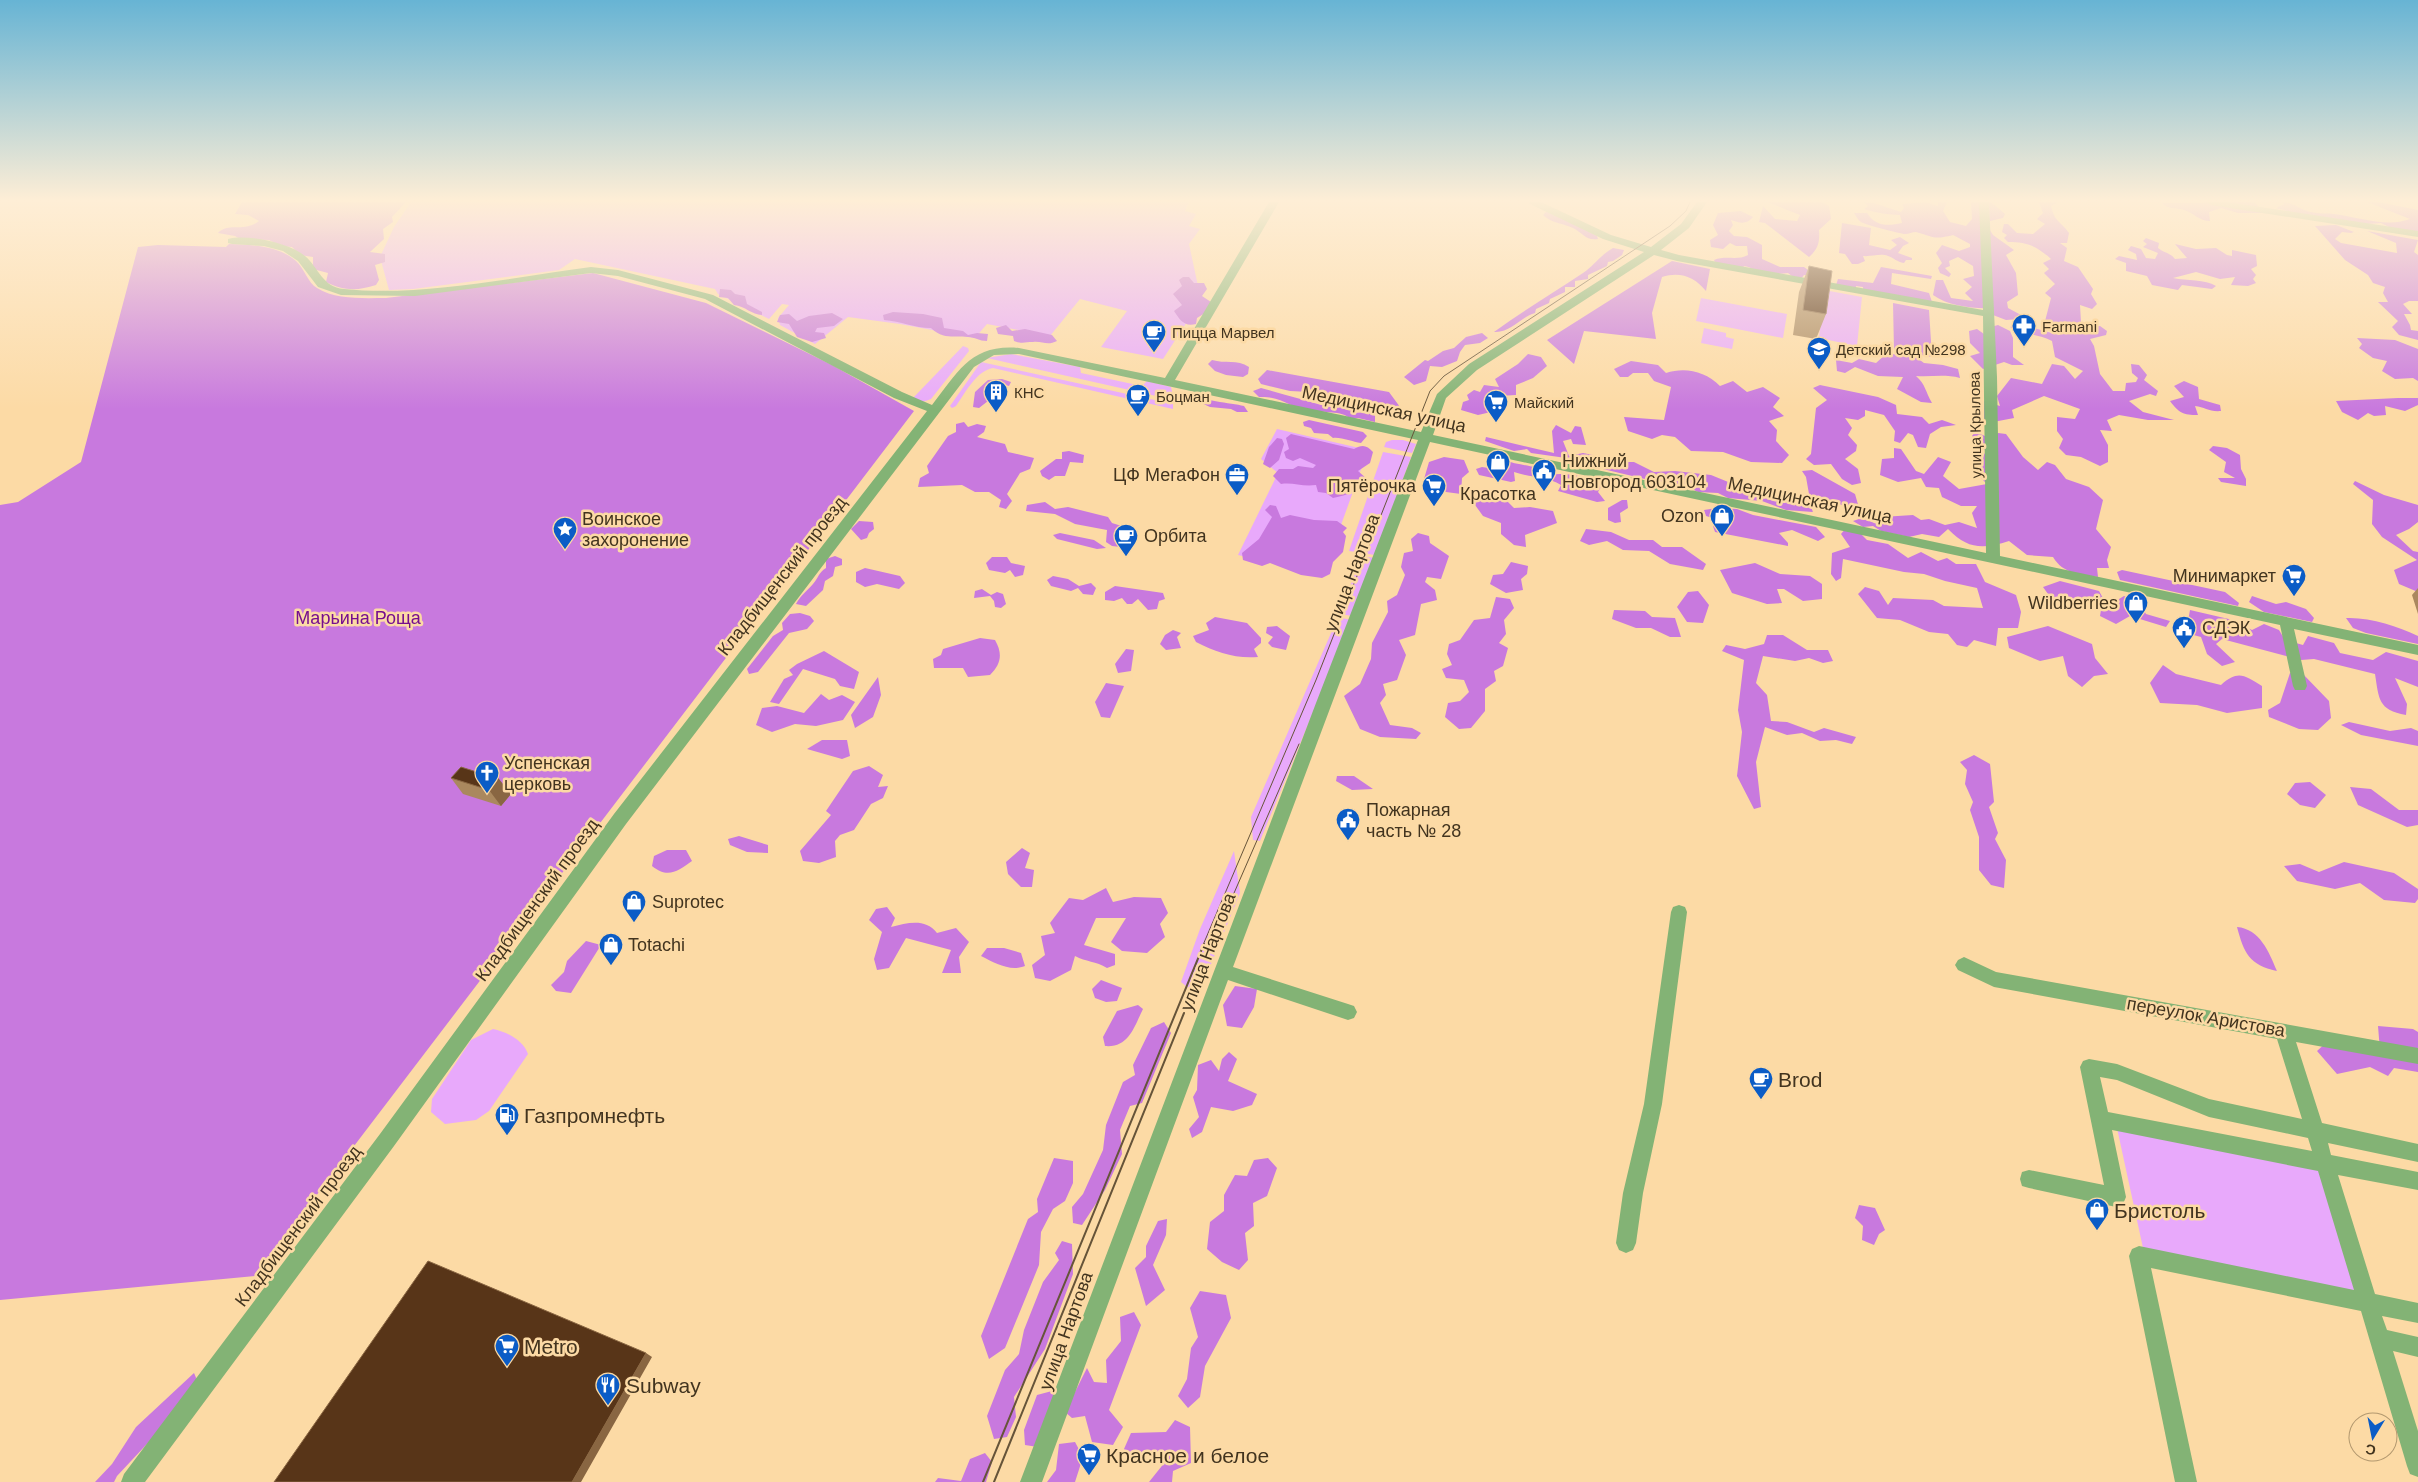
<svg xmlns="http://www.w3.org/2000/svg" width="2418" height="1482" viewBox="0 0 2418 1482" font-family="Helvetica,sans-serif">
  <style>
    .green { fill: #e8a9fb }
    .forest { fill: #c879de }
    .lines { fill: none; stroke-linecap: round; stroke-linejoin: round }
    .minor { fill: #83b375; fill-rule: evenodd }
    .tram-far1 { stroke: #665439; stroke-width: 1 }
    .tram { stroke: #665439; stroke-width: 2 }
    .wall { fill: #aa885e }
    .shaded-wall { fill: #896642 }
    .building { fill: #583518; stroke: #896642 }
    .labels { text-anchor: middle; dominant-baseline: central; stroke-width: 5; stroke-linejoin: round; paint-order: stroke }
    .far-poi-label { font-size: 15px; fill: #42341f; stroke: #fcdaa5; text-anchor: start }
    .far-street-label { font-size: 15px; fill: #42341f; stroke: #fcdaa5 }
    .street-label { font-size: 18px; fill: #42341f; stroke: #fcdaa5 }
    .poi-label { font-size: 18px; fill: #42341f; stroke: #fcdaa5; text-anchor: start }
    .park-label { font-size: 18px; fill: #760e8e; stroke: #fcdaa5 }
    .near-poi-label { font-size: 21px; fill: #42341f; stroke: #fcdaa5; text-anchor: start }
  </style>
  <rect width="100%" height="100%" fill="#fcdaa5"/>
  <path class="green" d="M411,202H1189L1185,211L1196,214L1189,226L1200,229L1189,244L1201,300L1163,359L1101,347L1127,311L1080,299L1050,336L987,324L975,338L900,324L848,317L815,344L780,325L778,318L789,305L782,304L769,319L718,294L715,289L575,259L559,270L413,289L389,290L380,257L394,227Z
    M1824,290L1862,297L1857,346L1819,338Z
    M1701,298L1787,314L1783,338L1696,321Z
    M1704,328L1726,333V337L1734,339L1732,349L1701,343Z
    M963,346L968,348L969,351L931,399C923,402 920,403 914,397Z
    M1011,354L1080,367L1081,373L1142,386L1147,381L1171,387L1174,400L987,358Z
    M981,362L1173,404V409L993,368C976,371 966,392 956,406L952,408L950,406Z
    M1277,429L1368,450L1323,575L1238,555L1278,473L1261,459Z
    M1392,440H1403L1416,444L1412,453L1384,447L1386,442Z
    M1383,452L1411,457L1375,555L1349,551Z
    M1362,556L1375,558L1353,616L1339,614Z
    M1338,617L1351,620L1260,841L1253,840L1251,817Z
    M1234,851L1240,893L1198,996L1181,982L1200,929Z
    M493,1029C507,1032 523,1040 528,1054L489,1111L476,1120L445,1124L431,1112L432,1099L471,1040Z
    M2117,1128L2318,1167L2356,1292L2143,1248Z"/>
  <path class="forest" d="M242,202H406L392,217L393,222L383,229L384,239L370,252L385,254V262L375,265L379,280L376,285C357,291 344,291 326,282L328,273L313,269V257L300,255L292,247L281,246L269,240L240,239L235,236L218,233C228,222 244,233 259,221L248,215L235,214Z
    M1767,202H1823L1829,206L1831,219L1819,230C1820,242 1818,249 1809,257L1765,223L1759,222L1763,206L1775,219L1797,221L1800,215Z
    M1864,202L1874,203L1901,212L1904,208L1902,204L1926,202L1938,206V202H1947L1943,211L1950,222L1966,226L1972,219L1971,202H1991L2005,214L2003,218L1990,221L1988,227L1993,235L2014,250L2006,255L2016,273L2018,295L2007,302L2008,308L2021,315L2020,319L2006,320L1993,315L1992,308C1974,309 1948,306 1933,295L1936,280H1943L1951,298L1973,301L1965,293L1972,287L1963,279L1974,276L1973,266L1958,257L1949,261L1950,266L1945,268L1951,274L1949,277L1940,273L1938,268L1942,263L1936,253L1942,245L1959,251L1970,247V244L1953,235C1933,240 1935,237 1916,232C1912,232 1909,234 1905,234C1901,234 1863,224 1861,222C1858,220 1856,216 1854,213H1867C1876,227 1888,226 1902,223L1900,215C1890,215 1873,212 1864,209L1868,206Z
    M2039,202H2058L2051,206C2055,223 2060,220 2069,233L2067,243H2060L2067,248L2064,261L2078,267L2093,289L2091,294L2097,304L2092,309L2080,305L2081,322L2076,327H2066L2056,324L2051,327L2044,325L2051,298L2045,293L2055,284L2044,273L2049,269L2043,263L2051,259C2037,246 2027,242 2008,242L2004,238L2007,235L2002,232L2004,224H2008L2017,233L2033,234L2045,224L2037,219L2043,213Z
    M2204,202H2254L2259,207L2274,210L2270,213H2238L2221,208L2209,212L2210,221C2199,221 2194,213 2184,210C2177,207 2168,210 2162,203H2205Z
    M2283,202C2294,202 2300,210 2311,212C2319,214 2327,213 2334,214C2359,217 2386,228 2410,219L2367,202H2379L2418,210V232L2391,228L2381,223L2367,224L2295,213L2276,208L2284,204Z
    M1741,211L1753,217C1746,225 1740,223 1731,220L1733,225L1729,231L1734,236L1747,237L1762,245V259L1780,267H1804L1815,275L1813,276L1804,275L1801,279L1793,277L1788,273C1779,274 1768,275 1759,272C1753,270 1751,267 1744,266L1742,269L1717,266L1714,260C1726,255 1737,261 1748,255L1747,246H1736L1730,243L1723,249L1711,247L1710,240L1718,235L1713,225L1718,213Z
    M1546,212H1551L1597,236L1598,239C1586,241 1583,233 1573,228C1563,223 1553,224 1543,215Z
    M1842,223L1871,228L1869,245L1890,250L1897,245L1891,240L1900,237L1909,243L1903,246L1898,253L1912,258V260H1906L1904,263C1897,262 1894,258 1888,256C1880,253 1871,257 1863,256L1865,261L1858,264H1852L1845,254L1839,253Z
    M2336,225L2354,232L2351,233L2342,232L2335,239L2341,243L2397,253L2396,243L2367,231L2418,240L2414,252L2418,255V301H2409L2403,304L2412,314H2404L2410,325L2411,330L2418,331V340L2399,335L2392,327L2398,321L2378,302H2388L2383,293L2385,287L2373,283L2368,275L2345,260L2315,226Z
    M2146,238L2159,243L2158,248C2164,253 2171,253 2175,259L2187,258L2175,244L2196,249L2216,248L2227,255L2232,256V250L2256,255L2257,266L2251,269L2256,275L2253,279L2256,283L2248,286L2231,285L2235,277L2220,279L2196,272L2173,278C2187,281 2205,279 2216,286L2212,289L2182,285L2178,290L2152,285L2147,276L2126,271V263L2115,259L2119,256L2137,260L2136,254L2128,250L2131,246L2141,249L2146,258L2155,259L2158,253L2143,247L2147,244L2143,241Z
    M229,244C251,245 278,245 296,261C304,268 308,283 317,288C336,300 364,298 386,298L593,273L706,303L832,365L914,411L255,1276L0,1300V505L18,502L81,462L138,247L158,245L226,247Z
    M1613,248L1624,250L1622,255L1613,261L1608,262L1607,266L1588,275V279L1575,281V287H1565V292L1550,299L1549,303L1536,309L1535,313C1519,318 1511,333 1494,332C1523,311 1553,293 1583,273C1595,265 1599,256 1613,248Z
    M1672,261L1710,269L1706,291C1695,277 1680,271 1662,277L1652,313L1656,339L1584,331L1574,364L1547,340Z
    M1881,267L1932,276L1931,279L1892,273L1891,284L1929,293L1932,302L1863,290V287L1856,286V289L1836,285L1838,279L1873,283Z
    M1183,277H1189L1194,283H1204L1207,289L1202,296L1211,302L1205,313L1197,318L1196,324C1184,327 1180,320 1174,311L1182,305L1173,294L1182,286L1179,280Z
    M720,289L731,290L735,294L745,296L747,304L762,312V315C752,315 745,306 734,305L728,298L719,297Z
    M1893,303L1929,310L1932,357L1894,350Z
    M893,312L923,314L942,318L944,328L963,331L968,335L977,333L988,334L987,341C979,341 975,337 968,337C952,335 944,340 931,328C914,328 901,321 884,320L883,315Z
    M832,313L843,319L834,326L817,328L815,332L824,333L826,338L812,342L797,337L789,324L777,322L780,315L789,314L797,321L809,316Z
    M2020,324L2059,335L2070,329L2100,326L2107,331L2106,335L2090,339L2094,346L2100,374L2113,391H2125L2126,383L2136,382L2138,378L2132,373L2131,364L2139,365L2147,375L2144,380L2158,391L2156,396L2150,394L2129,401L2143,412L2174,420H2148L2119,415L2107,420L2112,431L2100,430L2108,445V462L2100,466L2081,457L2066,455L2059,448L2063,439L2057,431V417L2075,419L2080,409L2044,396L2012,410L2014,418L1988,423L1984,418V401L2000,406L1997,396L2011,378L2042,384L2052,364L2064,366L2075,379L2083,371L2055,357L2052,341C2039,334 2023,335 2010,327Z
    M1006,325L1012,331L1025,329L1052,335L1057,341C1047,346 1043,341 1033,342C1025,342 1022,344 1014,341L1013,336L998,334L996,328Z
    M1998,325L2010,331L2013,338V357L2024,365H2012L2004,362L1983,369L1970,356L1980,353L1970,343L1969,331L1977,329L1984,334L1991,327Z
    M1482,333L1488,338L1480,343L1465,345L1460,352L1457,361L1442,367L1430,366L1426,381L1414,385L1404,377L1425,360L1428,361L1443,351L1454,348L1466,337Z
    M2357,338L2395,340L2418,349V381L2413,378L2395,379L2382,371L2387,361L2373,358L2359,348L2362,344Z
    M1887,353L1917,358L1924,363L1943,365L1958,369L1960,378C1945,374 1932,377 1916,376C1926,385 1925,391 1932,403L1921,402L1897,389L1903,377L1878,376L1855,367L1845,373L1837,371L1836,360L1852,363L1859,359L1876,363Z
    M1528,354L1541,357L1547,366L1533,378L1516,385V395L1498,396L1491,412L1478,415L1461,410L1463,402L1469,400L1467,395L1474,390L1480,392L1484,385L1499,387L1495,379L1518,364Z
    M1212,360C1225,364 1237,359 1249,367L1248,374L1243,377L1226,375L1215,371L1208,364Z
    M1631,361L1658,365L1666,373C1685,367 1705,371 1720,386L1733,381L1747,392L1763,387L1780,398L1773,407L1784,416L1769,421L1777,430L1776,441L1789,455L1782,463L1751,462L1723,452L1691,451L1675,437L1662,435L1652,439L1628,431L1624,417L1664,420L1671,387L1654,381L1648,373H1633L1628,377H1620L1614,369Z
    M1267,370L1389,392L1400,407C1386,412 1380,412 1370,400L1345,396L1330,400L1310,392L1290,391L1261,384L1258,379Z
    M1002,379L1011,382L1009,386L999,383L992,385L987,393L988,401L979,408L973,407L975,392L988,380Z
    M2184,381L2198,387L2199,399L2220,405L2221,411C2209,412 2205,407 2195,406L2198,415C2183,415 2179,413 2170,401L2184,397L2174,386Z
    M1820,385L1878,397L1896,405L1897,414L1922,417L1929,424L1942,420L1956,425L1941,427L1930,434L1926,448L1918,447L1913,435L1908,433L1900,443L1894,441L1895,431L1884,415L1865,410V416L1858,420L1845,418L1852,428L1848,435L1857,445L1856,451L1845,459L1858,469L1861,483L1852,485L1842,479L1831,464L1814,465L1806,459L1811,454L1816,408L1827,400L1813,388Z
    M1261,388C1283,394 1304,400 1325,406C1335,409 1346,403 1354,413L1370,412L1375,416V422L1358,418L1351,419C1341,410 1324,413 1311,411C1289,408 1283,396 1259,397L1253,391Z
    M1191,395C1200,400 1231,403 1244,406L1248,412H1237L1231,409L1210,407L1197,401L1184,400L1183,397Z
    M2398,398H2418V405L2405,411L2385,406L2386,415L2374,416L2368,413L2358,420L2342,412L2336,401Z
    M1309,420L1363,432L1367,436L1361,443C1352,442 1342,437 1333,438L1328,434L1314,433L1311,428L1304,426L1303,422Z
    M964,422L968,427L977,424L986,426L984,432L977,437L1005,444L1008,452L1034,458L1030,469L1020,473L1007,494L1012,501L1006,509L999,507L1001,500L989,492H975L962,485L918,487L920,478L929,473L927,466L948,436L956,432V424Z
    M1556,425L1571,433L1575,426L1581,427L1586,445L1573,444L1571,439L1563,441L1569,456L1583,453L1627,462H1634L1654,472L1675,471L1711,475L1743,488L1797,498L1809,494L1806,477L1802,471L1812,470L1855,494L1859,508L1852,511L1833,500L1811,507L1813,512L1786,510L1762,501L1728,498L1718,493L1698,492L1690,488L1674,487L1653,478L1645,479L1569,461L1566,458L1531,453L1527,449L1514,451L1485,441L1486,437L1554,453L1552,431Z
    M1975,432L1995,440L1998,433L2006,434L2023,457L2038,470L2047,462L2055,465L2066,479L2089,487L2103,500L2096,529L2111,547L2107,560L2109,568H2097L2098,577C2080,574 2063,574 2053,557L2027,555L2009,541C1984,549 1968,550 1948,529L1939,537L1922,534L1909,537L1881,531L1873,526L1863,527L1853,521L1862,518L1879,525L1882,517L1913,515L1921,520L1929,519L1945,525L1959,522L1977,528L1972,513L1977,506H1961L1942,497L1939,488L1926,487L1921,478L1898,482L1880,475L1882,459L1894,458V448L1901,449L1916,471L1924,474L1938,457L1951,462L1943,476L1959,489L1987,484L1975,472L1986,451L1972,436Z
    M1291,434L1354,449C1362,444 1367,445 1373,452L1370,463L1358,471L1367,479C1358,492 1348,495 1333,498L1326,493L1318,492L1316,485C1302,487 1293,482 1281,484L1273,476L1279,469H1293L1298,466L1313,468L1316,465L1300,458L1293,461L1286,458L1284,452L1289,449L1286,438Z
    M1277,438L1282,439L1284,444L1279,460L1270,468L1263,464L1269,447Z
    M2213,446L2227,448L2240,455L2241,469L2246,479V486L2221,482L2218,478H2235L2224,472L2226,462L2209,450Z
    M1069,451L1084,455L1083,463L1070,462L1065,476H1055L1049,480L1042,476L1040,471L1056,459H1062V452Z
    M1444,457L1464,460L1469,472L1462,478L1461,494L1446,492L1424,479L1429,462Z
    M1503,459C1519,467 1534,463 1549,475C1566,472 1588,476 1601,487L1598,492L1605,501L1597,502L1558,491L1561,485C1546,476 1531,478 1514,472L1515,481L1511,482L1479,475L1476,469L1482,467L1495,469L1490,460Z
    M2355,481L2384,495L2418,505V522L2409,529L2396,535L2413,551L2418,552V592L2399,584L2394,570L2417,560L2382,537L2372,524L2373,500L2353,484Z
    M1477,494L1507,501L1514,508L1530,507L1553,511L1557,523L1525,535L1526,547L1514,545L1501,534V523L1483,516L1470,498Z
    M1622,500H1627L1628,508L1620,513L1621,522L1615,523L1608,520V508Z
    M1045,502L1055,509L1068,507L1108,517L1112,523L1128,528L1133,543L1129,548L1112,546L1106,542L1107,530L1075,524L1055,514L1026,511L1027,505Z
    M1270,505L1276,506L1281,518L1290,515L1314,520L1337,521L1347,528L1343,532L1346,536L1343,552L1333,562L1330,574L1322,578L1301,575L1270,563L1262,566L1243,560L1242,553L1259,539L1272,517L1265,510Z
    M1717,508L1737,509L1753,515L1816,527L1825,537L1818,541L1792,530L1779,533L1788,543V546L1715,532L1713,526L1729,523L1706,516L1704,510Z
    M859,521L873,522L874,529L869,533L867,538L861,540L851,529Z
    M1846,528L1858,531L1867,540L1888,544L1908,558L1921,552L1938,561L1947,558L1956,564H1976L1985,582L2016,595L2021,612L2018,628H1998L1996,646L1974,640L1967,647L1957,645L1948,634L1929,632L1900,620L1877,618L1858,594L1865,587L1879,591L1888,605L1893,598L1933,600L1944,606L1983,608L1977,588L1945,581L1924,574L1904,572L1843,559L1841,578L1836,581L1831,574L1832,553L1850,547L1841,534Z
    M1586,529L1611,532L1629,540H1653L1662,547H1682L1706,564L1703,570L1670,564L1649,551L1623,550L1607,541L1589,545L1580,541Z
    M1060,533L1094,540L1106,548L1097,549L1057,539L1053,535Z
    M1418,533L1429,536L1430,543L1449,556L1441,579L1427,577L1425,582L1435,590L1437,600L1421,604L1415,635L1399,640L1406,655L1397,680L1383,684L1386,695L1380,703L1390,725L1412,728L1421,733L1416,739L1380,737L1360,729L1344,696L1360,684L1371,659L1372,643L1388,612L1387,601L1397,595L1405,575L1401,567L1404,553L1413,551L1411,539Z
    M835,556L842,559V565L835,567L833,576L825,581L823,590L806,606L796,604C801,595 807,591 813,584C819,577 818,573 826,568V559Z
    M992,557H1007L1011,563L1025,566L1023,575L1015,577L1010,570L1005,573L989,570L986,563Z
    M1511,562L1528,566L1527,574L1521,579L1523,590L1506,593L1490,584L1493,575L1503,574Z
    M1755,563L1780,574L1810,576L1822,584V599L1803,601L1784,589H1777L1782,603L1767,604L1732,593L1720,570Z
    M865,568L900,576L905,583L899,589L877,584L865,587L856,582V572Z
    M2122,570L2225,592L2239,603L2238,606L2120,580L2117,572Z
    M1053,576L1068,579L1079,586L1091,583L1096,588L1093,595L1083,594L1078,588L1071,591L1051,586L1047,580Z
    M2060,581L2099,591L2104,600H2093L2087,609L2053,601L2043,587Z
    M1115,586L1163,593L1165,599L1159,601L1157,609L1148,610L1138,599L1132,604H1127L1122,598L1114,601L1105,600V592Z
    M982,589L991,595L997,592L1003,594L1006,604L1001,608L995,607L994,601L990,596L974,598L975,591Z
    M1698,591L1709,605L1703,623L1687,622L1677,607L1688,592Z
    M2124,596L2139,602L2146,614L2170,621L2166,627L2130,616L2116,624L2100,616L2101,610H2116L2114,602Z
    M2252,596L2276,604L2286,602L2306,609L2314,618L2312,622L2264,612L2249,602Z
    M1496,597L1510,599L1514,608L1504,620L1506,634L1499,643L1508,648L1503,666L1494,671L1496,681L1485,689V711L1471,728L1459,729L1445,717L1448,703L1460,701L1469,692L1464,680L1446,678L1442,669L1452,665L1447,654L1449,644L1460,640L1474,620L1490,618Z
    M1614,610L1645,611L1652,617L1675,618L1681,637H1670L1651,628H1636L1612,619Z
    M2190,610L2233,620L2252,630L2264,624L2279,630L2285,640L2303,645L2308,636L2334,643L2340,653L2373,660L2386,652L2418,661V687L2395,678L2407,704L2406,715C2378,710 2379,699 2375,674L2314,659L2301,660L2222,639L2216,644L2235,662L2222,666L2207,654L2201,637L2186,633Z
    M800,613L810,616L814,621L807,629L789,633L758,672L749,674L747,669L773,636L783,630L782,623L790,614Z
    M1215,617L1247,623L1261,638V643L1254,649L1258,657C1235,659 1216,652 1196,642L1193,636L1209,630L1206,623Z
    M2346,618C2370,617 2397,626 2418,636V644L2366,633L2353,628Z
    M1277,626L1290,636L1286,650L1272,647L1268,643L1273,637L1266,633L1267,627Z
    M2048,626L2092,644L2095,658L2108,674L2094,676L2082,687L2068,676L2063,656L2040,661L2009,648L2007,637Z
    M1173,630L1181,633L1177,637L1181,648L1166,650L1160,644L1165,635Z
    M1767,635H1783L1807,650H1828L1833,661L1823,663L1809,658L1795,661L1763,656L1756,683L1767,695L1771,721L1787,722L1814,732L1824,728L1856,737L1852,744L1836,740L1820,741L1802,733L1787,735L1765,727L1756,762L1761,807L1754,809L1737,776L1742,732L1738,710L1744,660L1722,651L1726,645L1745,649L1764,644Z
    M980,638L995,640C1003,654 1001,664 990,675L968,677L963,668H934L933,659L941,655L943,649Z
    M1126,649L1134,650L1131,671L1118,673L1115,664Z
    M824,651L859,672L854,689L840,686L835,679L803,669L779,704L770,702L784,679L793,675L789,670L797,664Z
    M2163,665L2176,674L2221,685C2238,670 2244,675 2262,686V708L2227,713L2197,705L2160,703L2150,683Z
    M2301,672L2329,701L2331,718L2318,730L2299,729L2269,717L2268,710L2280,703L2290,673Z
    M878,677L881,695L873,717L855,728L851,715Z
    M1106,683L1124,686L1110,718L1101,717L1095,702Z
    M821,694L829,700L842,695L855,702L843,720L816,726L795,724L772,732L756,725L762,708L777,706L804,713Z
    M2349,722L2390,731L2411,728L2418,731V746L2361,735L2341,725Z
    M822,740H847L850,756L842,759L807,749Z
    M1974,755L1990,764L1994,802L1989,807L1998,833L1995,839L2006,860L2004,888L1991,885L1979,870V837L1970,810L1973,802L1965,784L1967,770L1960,762Z
    M869,766L883,775L878,787L888,786L883,798L871,804L854,830L840,835L835,841L836,857L819,863L803,861L800,851L831,815L826,811L853,771Z
    M1337,776H1354L1373,789L1352,790L1336,781Z
    M2310,782L2326,795L2315,808L2300,805L2287,794L2295,783Z
    M2350,787L2371,789L2399,810H2418V825L2407,827L2358,805Z
    M739,836L768,845V853L747,852L730,845L728,839Z
    M1022,848L1030,853L1025,868L1034,870L1032,887H1021L1008,874L1006,862Z
    M667,850H686L692,861C678,871 668,879 652,866L654,856Z
    M2344,862L2394,873L2418,889V899L2415,903L2384,900L2360,883L2335,889L2297,881L2284,866L2300,864L2319,872Z
    M1106,888L1113,902L1134,897L1161,898L1168,913L1160,924L1165,937L1147,953L1122,951L1111,942L1126,918H1096L1084,945L1115,954V965L1107,968C1096,961 1086,962 1075,956L1071,970L1050,981L1035,978L1032,965L1045,955L1041,936L1055,933L1050,923L1069,898L1083,900Z
    M887,907L895,918L891,927C908,923 925,918 937,933L956,928L969,942L959,957L961,973H942L951,950L906,938L889,968L877,970L874,959L882,932L869,920L876,909Z
    M2237,927C2260,929 2269,952 2277,971C2249,965 2244,953 2237,927Z
    M586,941L601,945L571,993L556,991L551,985L564,972L567,961Z
    M987,948H1004L1021,953L1025,966C1010,972 995,963 981,956Z
    M1101,980L1122,988L1117,1001L1106,1002L1095,998L1092,989Z
    M1235,986L1257,989L1254,1007L1242,1028L1227,1026L1223,1005Z
    M1138,1005L1143,1009C1134,1027 1129,1048 1105,1046L1103,1037L1117,1011Z
    M1164,1022L1171,1033L1142,1103L1130,1106L1120,1130L1122,1154L1105,1190L1082,1225L1073,1223L1072,1207L1083,1194L1103,1150L1106,1125L1123,1082L1135,1075L1133,1065L1151,1028Z
    M2378,1026L2413,1029L2418,1032V1072L2394,1068L2388,1076L2370,1067L2337,1074L2317,1051L2330,1039L2380,1051Z
    M1229,1052L1237,1059L1228,1081L1257,1094L1252,1105L1233,1111L1211,1107L1202,1132L1192,1138L1189,1129L1199,1117L1193,1097L1197,1090L1198,1065L1211,1060L1219,1071L1222,1059Z
    M1054,1158L1073,1161V1183L1065,1201L1053,1209L1041,1232L1039,1265L1005,1348L989,1359L981,1336L1028,1219L1038,1212L1037,1199Z
    M1268,1158L1277,1168L1267,1196L1253,1203L1254,1226L1245,1233L1248,1260L1239,1270L1222,1262L1207,1249L1210,1222L1224,1211V1195L1235,1175L1247,1176L1254,1160Z
    M1859,1205L1875,1208L1885,1230L1879,1234L1874,1245L1862,1240L1863,1226L1855,1218Z
    M1167,1219L1166,1235L1153,1265L1165,1290L1146,1306L1135,1268L1146,1257V1246L1158,1221Z
    M1062,1241L1072,1244L1073,1274L1045,1349L1014,1397L1016,1417L1007,1437L994,1439L987,1416L1005,1370L1019,1354L1024,1330L1043,1282L1059,1260L1055,1253Z
    M1200,1291L1226,1295L1231,1318L1205,1366L1200,1397L1188,1408L1178,1396L1187,1379L1191,1348L1198,1337L1190,1308Z
    M1134,1312L1141,1325L1109,1410L1123,1427L1113,1445L1092,1442L1085,1416L1072,1418L1065,1412L1087,1368L1094,1382L1107,1383L1106,1360L1121,1341L1120,1317Z
    M194,1373L197,1380L189,1399L117,1476L114,1482H95L112,1464L136,1427Z
    M1052,1391L1056,1405L1038,1447L1025,1445L1024,1430L1037,1395Z
    M1175,1420L1190,1427L1191,1463L1173,1471L1172,1482H1149L1165,1462L1163,1451L1132,1459L1124,1449L1131,1433L1166,1432Z
    M1075,1442L1083,1457L1075,1482H1047L1056,1470L1059,1444Z
    M985,1453L992,1462L986,1482H935L938,1478L961,1481L970,1459Z"/>
  <g class="lines">
    <path class="minor" d="M1269,202H1279L1175,380L1421,432L1437,394L1469,364L1644,252L1603,239L1530,204L1529,202H1541L1611,235L1651,247L1681,224L1697,202H1707L1689,228L1661,250L1679,255L1983,310L1979,202H1989L1997,377L2000,556L2418,645V655L2294,629L2307,686L2305,690H2295L2293,686L2280,625L1430,442L1233,967L1348,1004L1354,1006L1357,1012L1354,1018L1348,1020L1228,980L1042,1482H1020L1316,703L1418,440L1019,354L994,355L974,367L626,824L394,1146L145,1482H121L124,1474L380,1134L614,814L927,411L894,398L705,299L618,276L591,273L415,296L341,295L318,287L298,261L283,251L264,246L232,244L228,243V239C249,234 289,243 305,256C319,268 322,287 344,289C421,297 514,277 591,267L618,270L713,295L902,392L932,405C959,371 971,344 1019,348L1165,378ZM1654,255L1677,261L1983,316L1986,553L1433,435L1446,398L1477,370Z
      M2206,202H2228L2418,231V237L2211,205Z
      M1679,905L1685,907L1687,912L1662,1104L1643,1193L1636,1243L1633,1250L1626,1253L1619,1250L1616,1243L1623,1193L1644,1104L1671,912L1673,907Z
      M1964,957L1996,972L2418,1048V1064L2296,1042L2322,1123L2418,1144V1162L2328,1143L2331,1155L2418,1172V1190L2338,1175L2375,1294L2418,1303V1323L2382,1316L2387,1330L2418,1337V1357L2393,1351L2418,1431V1477L2410,1474L2407,1466L2361,1311L2151,1268L2197,1482H2175L2129,1256L2132,1249L2139,1246L2354,1290L2318,1171L2112,1130L2126,1197L2123,1204L2116,1207L2029,1188L2022,1186L2020,1179L2022,1172L2029,1170L2104,1185L2080,1067L2083,1061L2089,1059L2117,1064L2209,1099L2302,1119L2277,1039L1994,987L1958,970L1955,965L1958,960ZM2100,1077L2117,1080L2209,1117L2308,1138L2312,1151L2108,1112Z"/>
    <path class="tram-far1" d="M1214,939L1299,744
      M1203,945L1316,680L1430,391L1444,376L1670,226L1686,211L1690,202"/>
    <path class="tram" d="M983,1482L1204,944
      M994,1482L1184,1013"/>
  </g>
  <path class="wall" d="M1809,266L1826,314L1816,339L1793,335L1799,292Z
    M2418,588V614L2412,595Z
    M451,778L511,794L501,806L463,794Z"/>
  <path class="shaded-wall" d="M499,779L511,794L501,806L489,790Z
    M646,1353L652,1357L581,1482H572Z"/>
  <path class="building" d="M1809,266L1832,271L1826,314L1803,310Z
    M461,767L499,779L489,790L451,778Z
    M428,1261L646,1353L572,1482H274Z"/>
  <linearGradient id="sky" x2="0" y2="1"><stop stop-color="#67b4d4"/><stop offset="0.49" stop-color="#feeed6"/><stop offset="1" stop-color="#feeed6" stop-opacity="0"/></linearGradient>
  <rect width="2418" height="409" fill="url(#sky)"/>
  <defs>
    <symbol id="pharmacy-pin" viewBox="-11 -11 22 30"><path d="M0 17L-7.5 6A9.5 9.5 0 1 1 7.5 6Z" fill="#0b5cc6" stroke="#fcdaa5"/><path d="M-2-6h4v4h4v4h-4v4h-4v-4h-4v-4h4Z" fill="#fff"/></symbol>
    <symbol id="cafe-pin" viewBox="-11 -11 22 30"><path d="M0 17L-7.5 6A9.5 9.5 0 1 1 7.5 6Z" fill="#0b5cc6" stroke="#fcdaa5"/><path d="M-5.5-4.5H6V0H3Q3 3.5 0 3.5H-2.5Q-5.5 3.5-5.5 0ZM3-3.2v2h1.7v-2ZM-6 4.5H4V6H-6Z" fill="#fff"/></symbol>
    <symbol id="school-pin" viewBox="-11 -11 22 30"><path d="M0 17L-7.5 6A9.5 9.5 0 1 1 7.5 6Z" fill="#0b5cc6" stroke="#fcdaa5"/><path d="M0-5L7-2L0 1L-7-2ZM-4 1L0 2.5L4 1V4Q0 6-4 4Z" fill="#fff"/></symbol>
    <symbol id="building-pin" viewBox="-11 -11 22 30"><path d="M0 17L-7.5 6A9.5 9.5 0 1 1 7.5 6Z" fill="#0b5cc6" stroke="#fcdaa5"/><path d="M-4-6H4V6H1V3H-1V6H-4ZM-2.5-4.3h1.7v1.8h-1.7ZM.8-4.3h1.7v1.8H.8ZM-2.5-1h1.7V.8h-1.7ZM.8-1h1.7V.8H.8Z" fill="#fff"/></symbol>
    <symbol id="supermarket-pin" viewBox="-11 -11 22 30"><path d="M0 17L-7.5 6A9.5 9.5 0 1 1 7.5 6Z" fill="#0b5cc6" stroke="#fcdaa5"/><path d="M-6-5.5h2.5l.6 2H6L4.5 2H-2.5L-4.4-4H-6ZM-1.5 3.2a1.3 1.3 0 1 0 .1 0ZM3 3.2a1.3 1.3 0 1 0 .1 0Z" fill="#fff"/></symbol>
    <symbol id="shop-pin" viewBox="-11 -11 22 30"><path d="M0 17L-7.5 6A9.5 9.5 0 1 1 7.5 6Z" fill="#0b5cc6" stroke="#fcdaa5"/><path d="M-5-2.5h2.3a2.7 3.5 0 0 1 5.4 0H5L5.5 6h-11ZM-1.5-2.5h3a1.5 2.3 0 0 0-3 0Z" fill="#fff"/></symbol>
    <symbol id="civic-pin" viewBox="-11 -11 22 30"><path d="M0 17L-7.5 6A9.5 9.5 0 1 1 7.5 6Z" fill="#0b5cc6" stroke="#fcdaa5"/><path d="M-.6-6.5H3V-4.5H.6V-3L4-1V1h2V6H-6V1h2V-1L-.6-3ZM-1.2 2.5V6h2.4V2.5Z" fill="#fff"/></symbol>
    <symbol id="office-pin" viewBox="-11 -11 22 30"><path d="M0 17L-7.5 6A9.5 9.5 0 1 1 7.5 6Z" fill="#0b5cc6" stroke="#fcdaa5"/><path d="M-6-3h4V-5.5h4V-3h4V5H-6ZM-1-4.5V-3h2v-1.5ZM-6 0V1H6V0Z" fill="#fff"/></symbol>
    <symbol id="sight-pin" viewBox="-11 -11 22 30"><path d="M0 17L-7.5 6A9.5 9.5 0 1 1 7.5 6Z" fill="#0b5cc6" stroke="#fcdaa5"/><path d="M0-6L1.8-2.2L6-1.7L2.9 1.2L3.7 5.4L0 3.3L-3.7 5.4L-2.9 1.2L-6-1.7L-1.8-2.2Z" fill="#fff"/></symbol>
    <symbol id="church-pin" viewBox="-11 -11 22 30"><path d="M0 17L-7.5 6A9.5 9.5 0 1 1 7.5 6Z" fill="#0b5cc6" stroke="#fcdaa5"/><path d="M-1.2-6h2.4v3.5h3.3v2.4h-3.3V6h-2.4V-.1h-3.3v-2.4h3.3Z" fill="#fff"/></symbol>
    <symbol id="fuel-pin" viewBox="-11 -11 22 30"><path d="M0 17L-7.5 6A9.5 9.5 0 1 1 7.5 6Z" fill="#0b5cc6" stroke="#fcdaa5"/><path d="M-5.5-6h7V0h2V4h1.3V-2.5L3-4.5l.8-.8L6-3V5H2.5V1h-1V6h-7ZM-4.2-4.7v3.2H.2V-4.7Z" fill="#fff"/></symbol>
    <symbol id="restaurant-pin" viewBox="-11 -11 22 30"><path d="M0 17L-7.5 6A9.5 9.5 0 1 1 7.5 6Z" fill="#0b5cc6" stroke="#fcdaa5"/><path d="M-5-6h1v4h1v-4h1v4h1v-4h1v5L-1.5 .5V6h-2V.5L-5-1ZM5-6V6H3V1.5H1.5Q1.5-4 5-6Z" fill="#fff"/></symbol>
  </defs>
  <g fill-rule="evenodd">
    <use href="#pharmacy-pin" x="2010" y="312" width="28" height="38"/>
    <use href="#cafe-pin" x="1140" y="318" width="28" height="38"/>
    <use href="#school-pin" x="1805" y="335" width="28" height="38"/>
    <use href="#building-pin" x="982" y="378" width="28" height="38"/>
    <use href="#cafe-pin" x="1124" y="382" width="28" height="38"/>
    <use href="#supermarket-pin" x="1482" y="388" width="28" height="38"/>
    <use href="#shop-pin" x="1484" y="448" width="28" height="38"/>
    <use href="#civic-pin" x="1530" y="457" width="28" height="38"/>
    <use href="#office-pin" x="1223" y="461" width="28" height="38"/>
    <use href="#supermarket-pin" x="1420" y="472" width="28" height="38"/>
    <use href="#shop-pin" x="1708" y="502" width="28" height="38"/>
    <use href="#sight-pin" x="551" y="515" width="28" height="38"/>
    <use href="#cafe-pin" x="1112" y="522" width="28" height="38"/>
    <use href="#supermarket-pin" x="2280" y="562" width="28" height="38"/>
    <use href="#shop-pin" x="2122" y="589" width="28" height="38"/>
    <use href="#civic-pin" x="2170" y="614" width="28" height="38"/>
    <use href="#church-pin" x="473" y="759" width="28" height="38"/>
    <use href="#civic-pin" x="1334" y="806" width="28" height="38"/>
    <use href="#shop-pin" x="620" y="888" width="28" height="38"/>
    <use href="#shop-pin" x="597" y="931" width="28" height="38"/>
    <use href="#cafe-pin" x="1747" y="1065" width="28" height="38"/>
    <use href="#fuel-pin" x="493" y="1101" width="28" height="38"/>
    <use href="#shop-pin" x="2083" y="1196" width="28" height="38"/>
    <use href="#supermarket-pin" x="493" y="1332" width="28" height="38"/>
    <use href="#restaurant-pin" x="594" y="1371" width="28" height="38"/>
    <use href="#supermarket-pin" x="1075" y="1441" width="28" height="38"/>
  </g>
  <g class="labels">
    <g class="far-poi-label">
      <text x="2042" y="326">Farmani</text>
      <text x="1172" y="332">Пицца Марвел</text>
      <text x="1836" y="349">Детский сад №298</text>
      <text x="1014" y="392">КНС</text>
      <text x="1156" y="396">Боцман</text>
      <text x="1514" y="402">Майский</text>
    </g>
    <g class="far-street-label">
      <text transform="translate(1975 425) rotate(-91)">улица Крылова</text>
    </g>
    <g class="street-label">
      <text transform="translate(1384 409) rotate(12)">Медицинская улица</text>
      <text transform="translate(1810 500) rotate(12)">Медицинская улица</text>
      <text transform="translate(1352 573) rotate(-69)">улица Нартова</text>
      <text transform="translate(782 576) rotate(-52)">Кладбищенский проезд</text>
      <text transform="translate(537 900) rotate(-54)">Кладбищенский проезд</text>
      <text transform="translate(1208 952) rotate(-69)">улица Нартова</text>
      <text transform="translate(2206 1017) rotate(10)">переулок Аристова</text>
      <text transform="translate(298 1226) rotate(-53)">Кладбищенский проезд</text>
      <text transform="translate(1066 1331) rotate(-70)">улица Нартова</text>
    </g>
    <g class="poi-label">
      <text x="1562" y="461">Нижний<tspan x="1562" dy="21">Новгород 603104</tspan></text>
      <text x="1220" y="475" text-anchor="end">ЦФ МегаФон</text>
      <text x="1416" y="486" text-anchor="end">Пятёрочка</text>
      <text x="1498" y="494" text-anchor="middle">Красотка</text>
      <text x="1704" y="516" text-anchor="end">Ozon</text>
      <text x="582" y="519">Воинское<tspan x="582" dy="21">захоронение</tspan></text>
      <text x="1144" y="536">Орбита</text>
      <text x="2276" y="576" text-anchor="end">Минимаркет</text>
      <text x="2118" y="603" text-anchor="end">Wildberries</text>
      <text x="2202" y="628">СДЭК</text>
      <text x="504" y="763">Успенская<tspan x="504" dy="21">церковь</tspan></text>
      <text x="1366" y="810">Пожарная<tspan x="1366" dy="21">часть № 28</tspan></text>
      <text x="652" y="902">Suprotec</text>
      <text x="628" y="945">Totachi</text>
    </g>
    <g class="park-label">
      <text x="358" y="618">Марьина Роща</text>
    </g>
    <g class="near-poi-label">
      <text x="1778" y="1079">Brod</text>
      <text x="524" y="1115">Газпромнефть</text>
      <text x="2114" y="1210">Бристоль</text>
      <text x="524" y="1346">Metro</text>
      <text x="626" y="1385">Subway</text>
      <text x="1106" y="1455">Красное и белое</text>
    </g>
  </g>
  <g transform="translate(2373 1437) rotate(190)"><circle r="24" fill="#fcdaa5" stroke="#b2986f"/>
  <path d="M0-4L9 19L0 12L-9 19Z" fill="#0b5cc6"/>
  <text y="-8" font-size="14" font-weight="bold" text-anchor="middle" fill="#42341f">С</text>
  </g>
</svg>
